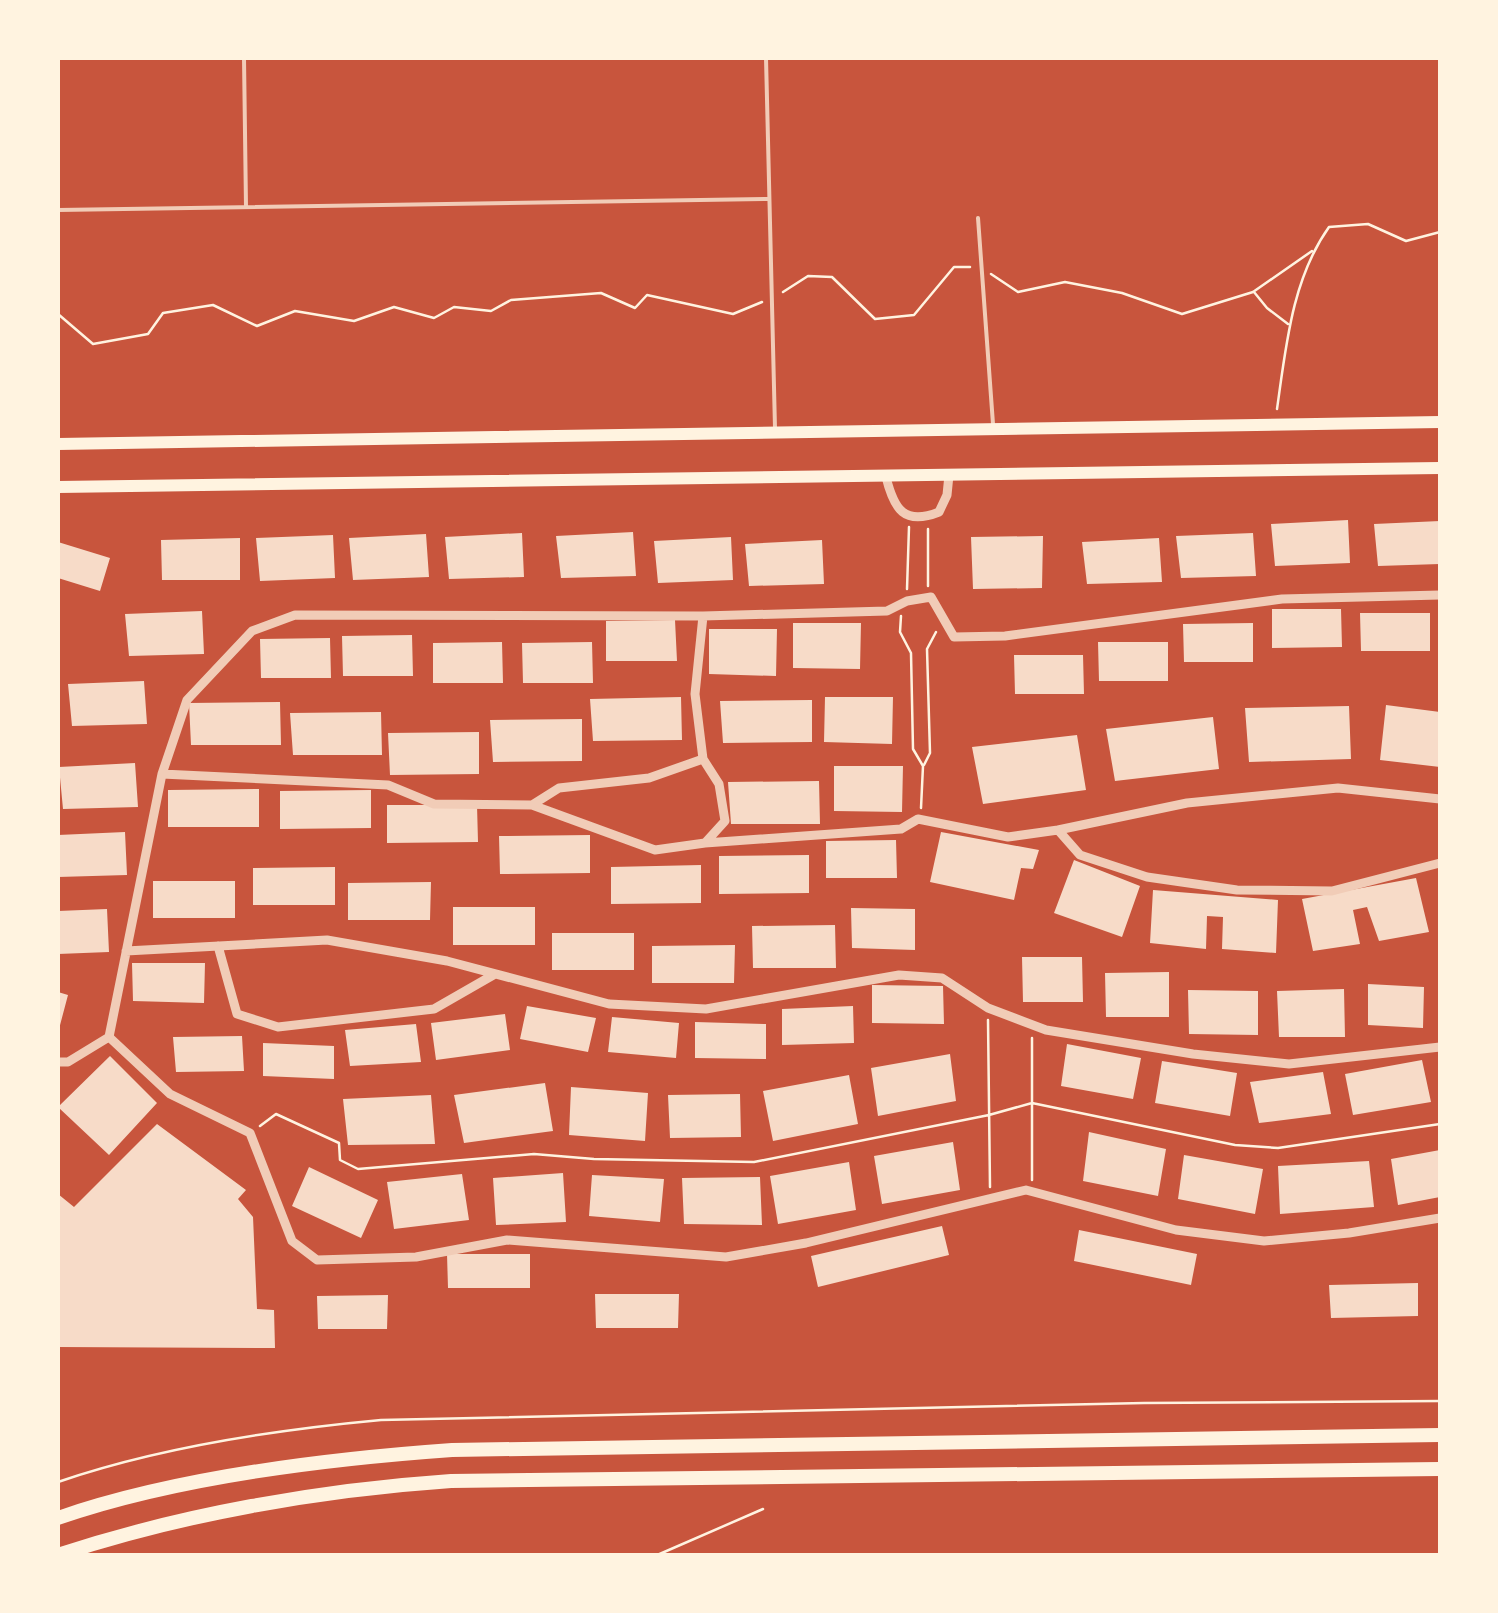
<svg xmlns="http://www.w3.org/2000/svg" width="1498" height="1613" viewBox="0 0 1498 1613" font-family="'Sofia Sans Condensed',sans-serif">
  <style>
    .building { fill: #f7dbc8 }
    .lines { fill: none; stroke-linecap: round; stroke-linejoin: round }
    .path { stroke: #fff3e0; stroke-width: 2.5 }
    .service { stroke: #f1ccb7; stroke-width: 4 }
    .minor { stroke: #f1ccb7; stroke-width: 9 }
    .secondary { stroke: #fff3e0; stroke-width: 12 }
    .primary { stroke: #fff3e0; stroke-width: 14 }
  </style>
  <rect width="100%" height="100%" fill="#c8553d"/>
  <path class="building" d="M1348,520L1350,563L1275,566L1271,524Z
    M1440,521V564L1378,566L1374,524Z
    M633,532L636,576L561,578L556,536Z
    M522,533L524,577L449,579L445,537Z
    M1253,533L1256,576L1181,578L1176,536Z
    M426,534L429,577L353,580L349,538Z
    M333,535L335,578L260,581L256,538Z
    M1043,536L1042,588L973,589L971,537Z
    M731,537L733,580L658,583L654,541Z
    M240,538V580H162L161,540Z
    M1159,538L1162,582L1087,584L1082,542Z
    M822,540L824,584L749,586L745,544Z
    M58,542L110,558L100,591L58,578Z
    M1272,609H1341L1342,647L1272,648Z
    M202,611L204,654L129,656L125,614Z
    M1360,613H1430V651H1361Z
    M675,620L677,661H606V621Z
    M793,623H861L860,669L793,668Z
    M1253,623V662H1184L1183,624Z
    M709,629H777L776,676L709,674Z
    M412,635L413,676H343L342,636Z
    M330,638L331,678H261L260,639Z
    M502,642L503,683H433V643Z
    M592,642L593,683H523L522,643Z
    M1098,642H1168V681H1099Z
    M1014,655H1083L1084,694H1015Z
    M144,681L147,724L72,726L68,684Z
    M681,697L682,740L593,741L590,699Z
    M825,697H893L892,744L824,742Z
    M812,700V742L723,743L720,701Z
    M280,702L281,745H191L189,703Z
    M1386,705L1440,712V767L1380,760Z
    M1349,706L1351,759L1249,762L1245,708Z
    M381,712L382,755H293L290,713Z
    M1213,717L1219,769L1115,781L1106,729Z
    M582,719V761L493,762L490,720Z
    M479,732V774L390,775L388,733Z
    M1077,735L1086,790L983,804L972,747Z
    M135,763L138,807L63,809L59,767Z
    M834,766H903L902,812L834,811Z
    M819,781L820,824H731L728,782Z
    M259,789V827H168V790Z
    M371,790V828L280,829V791Z
    M387,805H477L478,842L387,843Z
    M125,832L127,875L58,877V835Z
    M941,832L1039,850L1033,869L1021,868L1014,900L930,882Z
    M590,835V873L500,874L499,836Z
    M896,840L897,878H826V841Z
    M809,855V893L719,894V856Z
    M1074,860L1140,886L1122,937L1054,913Z
    M701,865V903L611,904V867Z
    M335,867V905H253V868Z
    M1416,878L1429,932L1379,941L1367,907L1353,910L1360,944L1313,951L1302,899Z
    M153,881H235V918H153Z
    M431,882L430,920H348V883Z
    M1153,890L1278,900L1276,953L1222,949L1223,917L1207,916L1206,949L1150,943Z
    M453,907H535V945H453Z
    M851,908L915,909V950L852,948Z
    M107,909L109,952L58,954V911Z
    M835,925L836,968H753L752,926Z
    M552,933H634V970H552Z
    M735,945L734,983H652V946Z
    M1022,957H1082L1083,1002H1023Z
    M132,963H205L204,1003L133,1001Z
    M1169,972V1017H1106L1105,973Z
    M1368,984L1424,987L1423,1028L1368,1025Z
    M872,985L943,986L944,1024L872,1023Z
    M1344,989L1345,1037H1279L1277,991Z
    M1188,990L1258,991V1035L1189,1034Z
    M58,992L68,995L59,1029H58Z
    M527,1006L596,1018L588,1052L520,1039Z
    M853,1006L854,1043L782,1045V1009Z
    M505,1014L510,1050L436,1060L431,1023Z
    M612,1017L679,1023L676,1058L608,1052Z
    M695,1022L766,1024V1059L695,1058Z
    M416,1024L421,1062L350,1066L345,1030Z
    M242,1036L244,1071L176,1072L173,1037Z
    M263,1043L334,1046V1079L263,1076Z
    M1067,1044L1141,1058L1133,1099L1061,1086Z
    M950,1054L956,1101L878,1116L871,1068Z
    M110,1056L157,1103L109,1155L58,1107Z
    M1422,1060L1431,1102L1353,1115L1345,1074Z
    M1162,1061L1237,1073L1230,1116L1155,1103Z
    M1323,1072L1331,1114L1259,1123L1250,1082Z
    M849,1075L858,1124L773,1141L763,1091Z
    M545,1083L553,1131L464,1143L454,1095Z
    M571,1087L648,1093L645,1141L569,1135Z
    M740,1094L741,1137L670,1138L668,1095Z
    M431,1095L435,1144L348,1145L343,1099Z
    M157,1124L246,1190L238,1199L253,1217L257,1309L274,1310L275,1348L58,1347V1194L74,1207Z
    M1089,1132L1166,1149L1158,1196L1083,1181Z
    M953,1142L960,1190L882,1204L874,1156Z
    M1440,1150V1197L1398,1205L1391,1159Z
    M1184,1155L1263,1169L1255,1214L1178,1199Z
    M1369,1161L1374,1207L1280,1214L1278,1166Z
    M849,1162L856,1210L778,1224L770,1176Z
    M309,1167L378,1200L361,1238L292,1206Z
    M563,1173L566,1222L496,1225L493,1178Z
    M462,1174L469,1220L394,1229L387,1182Z
    M592,1175L664,1179L660,1222L589,1216Z
    M760,1177L762,1225L684,1224L682,1178Z
    M942,1226L949,1255L818,1287L811,1256Z
    M1079,1230L1197,1254L1191,1285L1074,1261Z
    M447,1254H530V1288H448Z
    M1418,1283V1316L1331,1318L1329,1285Z
    M595,1294H679L678,1328H596Z
    M388,1295L387,1329H318L317,1296Z"/>
  <g class="lines">
    <path class="path" d="M991,274L1018,292L1065,282L1122,293L1182,314L1253,292L1312,251
      M783,292L808,276L832,277L875,319L914,315L954,267H970
      M1254,292L1267,308L1288,324
      M58,314L93,344L148,334L163,313L213,305L257,326L295,311L354,321L394,307L434,318L454,307L491,311L511,300L601,293L635,308L647,295L733,314L762,302
      M1277,409C1286,346 1292,279 1329,227L1368,224L1406,241L1440,232
      M928,586V529
      M907,589L909,527
      M901,616L900,632L911,653L913,749L923,766L921,808
      M924,765L930,753L927,649L936,632
      M988,1020L990,1187
      M260,1126L276,1114L339,1143L340,1160L358,1169L534,1154L594,1159L754,1162L989,1115L1032,1103L1235,1145L1278,1148L1440,1124
      M1032,1180V1038
      M58,1482C160,1447 273,1430 381,1420L1144,1403L1440,1401
      M655,1556L763,1509"/>
    <path class="service" d="M244,58L246,207
      M766,58L775,428
      M58,210L769,199
      M978,218L993,424"/>
    <path class="minor" d="M886,477C894,509 904,526 939,512L947,495L949,475
      M162,774L388,785L434,804L532,805L655,850L705,843L725,821L719,784L703,759L695,694L703,616
      M532,805L559,788L649,778L703,759
      M1058,830L1187,803L1338,788L1440,799
      M705,843L901,829L918,819L1008,837L1058,830L1080,855L1147,877L1237,890L1332,891L1440,863
      M218,946L237,1014L278,1027L434,1009L495,974
      M126,951L327,940L447,961L609,1004L706,1009L899,975L942,978L988,1008L1046,1030L1193,1054L1289,1064L1440,1047
      M109,1037L170,1094L250,1133L292,1241L317,1260L416,1257L507,1240L726,1257L806,1243L1026,1190L1176,1230L1264,1241L1349,1233L1440,1218
      M58,1062H68L109,1037L162,774L187,700L252,631L295,615L703,616L887,611L907,601L931,597L954,637L1005,636L1282,599L1440,595"/>
    <path class="secondary" d="M58,444L1440,422
      M58,487L1440,468"/>
    <path class="primary" d="M58,1518C176,1477 326,1459 452,1450L1440,1435
      M58,1555C182,1514 320,1490 451,1481L1440,1469"/>
  </g>
  <rect width="1498" height="1613" fill="none" stroke="#fff3e0" stroke-width="120"/>
</svg>
